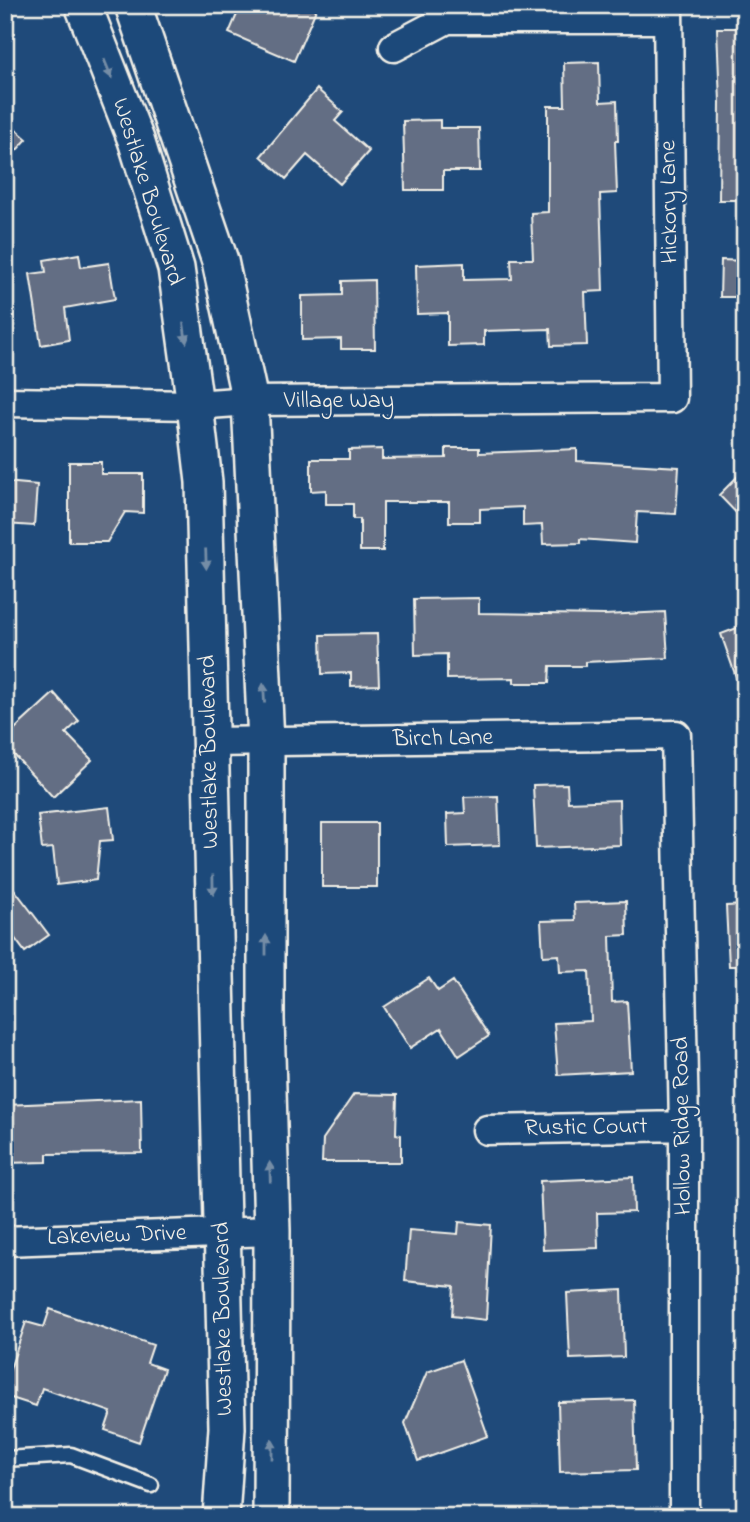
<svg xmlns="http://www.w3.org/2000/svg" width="750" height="1522" viewBox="0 0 750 1522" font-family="'Indie Flower',sans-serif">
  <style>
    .building { fill: #646e84; stroke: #f4f1e8; stroke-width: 2 }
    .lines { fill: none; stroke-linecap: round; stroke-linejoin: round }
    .service-casing { stroke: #f4f1e8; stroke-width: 19 }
    .minor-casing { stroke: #f4f1e8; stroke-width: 33 }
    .tertiary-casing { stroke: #f4f1e8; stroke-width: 40 }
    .service { stroke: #1f4a7a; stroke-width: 14 }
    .minor { stroke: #1f4a7a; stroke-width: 28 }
    .tertiary { stroke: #1f4a7a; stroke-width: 35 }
    .oneway { fill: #748da6 }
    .labels { text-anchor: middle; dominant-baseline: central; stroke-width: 5; stroke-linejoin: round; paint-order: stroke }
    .street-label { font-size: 24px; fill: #f4f1e8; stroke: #1f4a7a }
  </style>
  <rect width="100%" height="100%" fill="#1f4a7a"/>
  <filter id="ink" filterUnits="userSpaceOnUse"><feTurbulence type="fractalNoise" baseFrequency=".0143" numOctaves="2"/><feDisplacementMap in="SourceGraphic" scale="14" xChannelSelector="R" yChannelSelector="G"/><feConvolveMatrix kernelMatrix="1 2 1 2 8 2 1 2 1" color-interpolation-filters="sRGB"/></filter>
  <g filter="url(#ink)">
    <path class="building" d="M241,5H318L294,61L229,33Z
      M717,28H745V200H719L720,102Z
      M599,62L600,102L617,101L618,141H615L617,193L600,194L603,291L585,292L587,345L551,346L550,329L484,331V345L448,346V313L417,314L416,265L464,263V280L512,279L511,259H533L531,213L548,212V106H565L564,63Z
      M317,89L343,112L335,121L369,151L340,184L307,155L286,179L261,156Z
      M5,120L27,139L5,163Z
      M440,120V128H479L480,171H443V190H405L403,121Z
      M79,254L81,267L109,263L115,299L65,308L69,340L41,345L30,274L46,272L44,260Z
      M721,260L745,261V297H720Z
      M374,280L375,349H341V339L302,340V296L342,295V281Z
      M446,448H479V453L577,449V461L679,467L676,514L637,512L635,543L580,539V543L543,544L542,525L523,526V507L480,509V522H449V502H383V551H360V519H353V504H326V490L311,491V459H349V450L382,449V459L446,458Z
      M69,462H101V474H143V513L125,512L107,542H69Z
      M745,469V522L719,495Z
      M5,482L37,485L34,526L5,524Z
      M479,598V613L604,615L665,612L668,658L585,662V666H550L549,683H514V678L447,679V654L415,655L414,599Z
      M745,625V693L742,694L721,634Z
      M377,634L379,685L351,686V673L322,674L321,635Z
      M54,693L79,721L66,733L92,760L53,797L5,745V738Z
      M567,784L568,802L619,800L620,845L536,848L533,785Z
      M498,796L500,845L448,847L447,814L465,813L464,797Z
      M109,807L113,840L100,841L96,880L57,885L53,848L42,849L38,815Z
      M322,823H377V887H322Z
      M5,877L49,935L25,952L13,936L5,942Z
      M626,901L627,935L610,936L612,1002L627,1001L631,1071L558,1075L554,1023L591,1021L589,971L560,972L559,955L543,956L541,921L575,920L574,903Z
      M745,905V966H729L726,906Z
      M429,978L438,991L453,981L489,1036L459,1056L441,1028L410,1048L384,1007Z
      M354,1094L397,1095L396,1134L401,1135V1162H322L323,1139Z
      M141,1099L142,1153L47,1154V1162L5,1163V1105Z
      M633,1177L634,1212L597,1213L598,1248L543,1250L540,1181Z
      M459,1222L491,1225L486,1320L452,1316L454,1286L405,1281L409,1230L458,1234Z
      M622,1290L624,1357L570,1359L567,1293Z
      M50,1309L153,1345L147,1363L164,1369L139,1442L105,1430L111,1412L42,1388L36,1406L5,1396V1384L26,1322L44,1327Z
      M461,1360L488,1436L418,1461L405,1423L427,1372Z
      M634,1400L636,1470L560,1472L558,1402Z"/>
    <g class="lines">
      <defs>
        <path id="service" d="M5,1459L71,1455L151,1485"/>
        <path id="minor" d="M394,47L447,19H668
          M5,402L195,405L250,401L672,398L668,5
          M211,742L676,735L684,1126V1517
          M487,1130L684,1126
          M5,1241L272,1231"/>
        <path id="tertiary" d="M83,5L136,140L176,268L195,405L204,482L227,1428L221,1517
          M133,5L220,261L250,401L266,742V1019L272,1231L271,1517"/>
      </defs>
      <use href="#service" class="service-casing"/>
      <use href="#minor" class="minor-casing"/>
      <use href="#tertiary" class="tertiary-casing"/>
      <use href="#service" class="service"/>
      <use href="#minor" class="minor"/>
      <use href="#tertiary" class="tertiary"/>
    </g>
    <defs><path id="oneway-solid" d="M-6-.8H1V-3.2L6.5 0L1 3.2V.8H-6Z" transform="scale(1.75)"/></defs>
    <g class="oneway">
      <use href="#oneway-solid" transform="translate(108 69) rotate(68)"/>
      <use href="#oneway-solid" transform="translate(185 333) rotate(82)"/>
      <use href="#oneway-solid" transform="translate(206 559) rotate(88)"/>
      <use href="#oneway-solid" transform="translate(264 693) rotate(-93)"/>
      <use href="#oneway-solid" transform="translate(213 885) rotate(89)"/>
      <use href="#oneway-solid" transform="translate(266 945) rotate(-90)"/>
      <use href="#oneway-solid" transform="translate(270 1172) rotate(-92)"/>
      <use href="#oneway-solid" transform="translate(272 1449) rotate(-90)"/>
    </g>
  </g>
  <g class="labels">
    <g class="street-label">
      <text transform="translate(147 192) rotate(73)">Westlake Boulevard</text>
      <text transform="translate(670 202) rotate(-91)">Hickory Lane</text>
      <text x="339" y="401">Village Way</text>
      <text transform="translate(443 739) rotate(-1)">Birch Lane</text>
      <text transform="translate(210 752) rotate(-91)">Westlake Boulevard</text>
      <text transform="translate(683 1126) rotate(-91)">Hollow Ridge Road</text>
      <text transform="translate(586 1128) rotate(-1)">Rustic Court</text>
      <text transform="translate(117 1236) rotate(-2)">Lakeview Drive</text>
      <text transform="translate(224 1319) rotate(-91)">Westlake Boulevard</text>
    </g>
  </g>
  <rect width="750" height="1522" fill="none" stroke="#1f4a7a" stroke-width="28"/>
  <rect x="14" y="14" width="722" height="1494" fill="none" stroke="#f4f1e8" stroke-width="2.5" filter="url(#ink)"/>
</svg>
